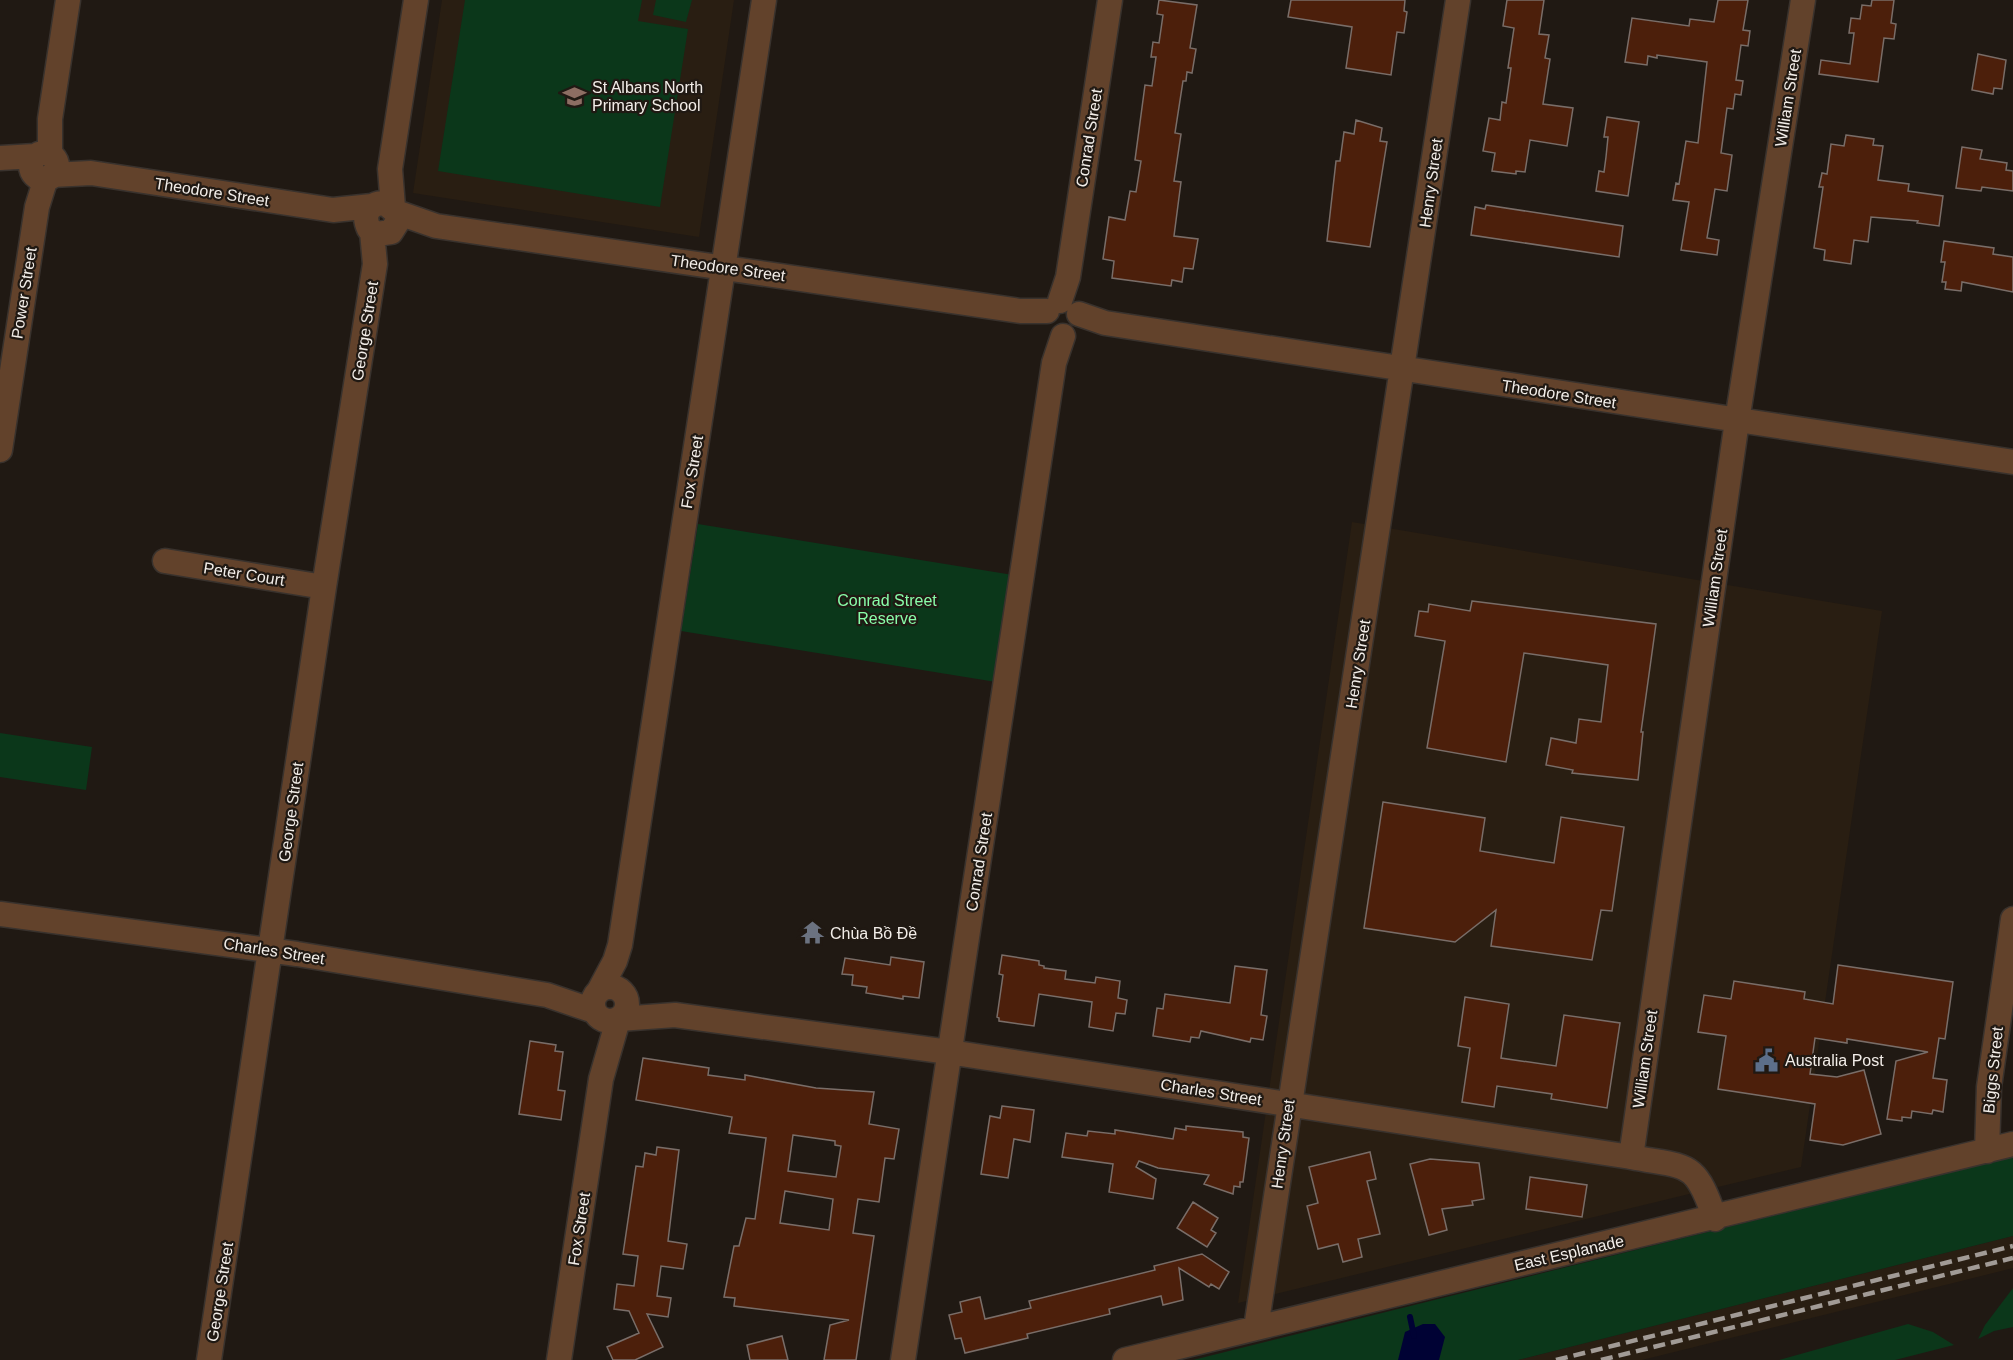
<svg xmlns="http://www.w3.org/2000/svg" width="2013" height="1360" viewBox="0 0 2013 1360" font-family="Helvetica,sans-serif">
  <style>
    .built { fill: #291e12 }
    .green { fill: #0b371a }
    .water { fill: #000234 }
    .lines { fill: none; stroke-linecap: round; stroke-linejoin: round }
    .stream { stroke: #000234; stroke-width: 6 }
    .building { fill: #4c1f0b; stroke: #796d68; stroke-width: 1.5; fill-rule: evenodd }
    .minor-casing { stroke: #39322d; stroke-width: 27 }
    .minor { stroke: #62422b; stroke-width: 24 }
    .rail { stroke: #a19b96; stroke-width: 4.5; stroke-dasharray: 12 6; stroke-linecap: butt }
    .labels { text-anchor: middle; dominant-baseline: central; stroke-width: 4.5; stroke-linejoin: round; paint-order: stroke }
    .poi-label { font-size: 16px; fill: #f2ede8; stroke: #201913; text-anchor: start }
    .street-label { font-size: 16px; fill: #f2ede8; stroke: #201913 }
    .park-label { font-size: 16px; fill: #89fda9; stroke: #201913 }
  </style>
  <rect width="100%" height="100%" fill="#201913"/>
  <path class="built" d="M442,0H734L699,237L413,193Z
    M1352,522L1882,611L1801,1167L1238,1303Z
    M2013,1236V1268L1949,1284L1642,1360H1518Z"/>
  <path class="green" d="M465,0H642L638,21L688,29L660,207L438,171Z
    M656,0H692L686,22L653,15Z
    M698,524L1013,575L996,682L681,631Z
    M0,733L92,747L86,790L0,777Z
    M2013,1156V1236L1518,1360H1193Z
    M2013,1288V1327L1994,1331L1978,1339L1985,1325Z
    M1908,1324L1933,1332L1954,1345L1895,1360H1779Z"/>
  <path class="water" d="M1423,1324H1435L1445,1337L1439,1360H1398L1405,1332Z"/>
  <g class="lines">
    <path class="stream" d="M1410,1317L1414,1336"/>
  </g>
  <path class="building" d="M1159,0L1197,5L1190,48L1196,49L1192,73L1187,72L1186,81H1183L1175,133L1181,134L1174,181L1181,182L1174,236L1198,239L1193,269L1184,268L1182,282L1172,280L1171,286L1112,278L1114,261L1103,259L1109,217L1125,220L1130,191L1136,192L1141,161L1135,160L1145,85L1152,86L1156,57H1151L1153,42L1159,43L1163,15L1157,14Z
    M1291,0H1405L1404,11L1407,12L1404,33L1397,32L1391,75L1346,68L1352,27L1288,17Z
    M1507,0H1544L1539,34L1549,35L1545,58L1550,59L1543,104L1573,108L1567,146L1530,140L1525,172L1516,171V174L1492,171L1495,153L1483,151L1489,118L1500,120L1502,102L1506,103L1511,68H1508L1514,28L1503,26Z
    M1718,0H1748L1743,30L1750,31L1748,46L1741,45L1736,80L1743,81L1741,95L1735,94L1733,109L1727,108L1721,153L1732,155L1727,191L1715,189L1710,220L1707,238L1719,240L1717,255L1681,250L1689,202L1673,200L1676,183L1679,184L1686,141L1698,143L1707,62L1657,55V58L1648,56L1647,65L1625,62L1632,18L1689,26L1690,19L1714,22Z
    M1872,0H1894L1891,23L1896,24L1894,39L1884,38L1878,82L1819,74L1821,60L1850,64L1854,33H1849L1851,18L1860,19L1862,5L1871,6Z
    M1978,54L2006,60L2002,89L1994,88L1993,94L1972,90Z
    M1607,117L1639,122L1628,196L1596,191L1599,171L1604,172L1606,157L1608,137H1604Z
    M1356,120L1382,128L1380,141L1387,142L1370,247L1327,241L1336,161H1340L1344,132L1354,134Z
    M1846,135L1874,139L1873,145L1883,146L1878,180L1909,184L1908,191L1943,196L1939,226L1917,223L1918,221L1871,217L1868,242L1854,240L1851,264L1824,260L1825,250L1814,248L1823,187H1819L1822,173L1827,174L1831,144L1844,146Z
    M1962,147L1982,150L1980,159L2007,163L2006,170L2013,171V191L1982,187L1981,191L1956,188Z
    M1486,205L1623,226L1619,257L1471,235L1475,207L1485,209Z
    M1944,241L1994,248L1993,254L2013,257V292L1962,282L1961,291L1945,289L1946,282H1942L1945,262H1941Z
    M1472,601L1656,624L1641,732H1643L1638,780L1572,773L1573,770L1546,765L1551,738L1576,743L1579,719L1601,722L1608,665L1524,653L1506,762L1427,748L1445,641L1415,636L1419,611L1428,612L1429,604L1470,611Z
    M1383,802L1485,818L1480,851L1554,863L1561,817L1624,827L1612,911L1601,910L1592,960L1491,946L1496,910L1455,942L1364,928Z
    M1002,955L1039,961V965L1044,966V968L1066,971L1065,979L1095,983L1096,977L1120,981L1118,998L1127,1000L1125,1014L1116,1013L1113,1031L1089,1027L1092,1002L1039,994L1034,1026L999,1021V1018L997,1017L1003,975L999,974Z
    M891,957L924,962L919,998L903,996V999L866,993L867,987L852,985L853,975L842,974L845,958L890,965Z
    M1838,965L1953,982L1945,1039L1939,1038L1933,1078L1947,1080L1943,1112L1933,1110L1932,1114L1912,1111L1911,1118L1902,1117V1121L1887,1119L1896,1061L1928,1052L1847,1039V1043L1815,1038L1810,1074L1837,1077L1864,1070L1881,1134L1843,1145L1810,1140L1815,1104L1718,1089L1726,1036L1698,1032L1704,995L1731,999L1734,981L1805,992L1804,999L1833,1004Z
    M1235,966L1267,970L1261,1015L1267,1016L1263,1040L1251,1038L1250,1042L1201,1031L1199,1038L1191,1037L1190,1042L1153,1036L1157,1008L1163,1009L1165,994L1230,1003Z
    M1465,997L1509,1004L1501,1058L1556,1066L1564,1015L1620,1023L1607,1108L1551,1099L1552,1094L1497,1086L1494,1107L1462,1102L1470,1048L1458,1046Z
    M530,1041L556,1045L555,1051L563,1052L558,1090L565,1091L561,1120L519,1114Z
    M643,1058L709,1068L708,1075L745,1080V1075L816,1088L874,1092L869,1124L899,1129L894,1159L885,1158L879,1202L858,1199L853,1233L874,1236L856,1360H824L830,1325L849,1320L734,1306L735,1298L724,1297L734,1246H739L746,1218L755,1219L766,1138L729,1133L732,1117L636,1100ZM793,1135L835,1141V1145L841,1146L836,1177L788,1171ZM785,1191L833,1199L829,1230L780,1223Z
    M1002,1106L1034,1110L1030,1142L1014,1139L1008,1178L981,1174L990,1116L1000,1118Z
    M1186,1126L1243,1132V1137L1249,1138L1243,1182H1240V1187L1234,1186L1233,1194L1204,1184L1209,1175L1158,1168L1139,1161L1136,1167L1156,1179L1153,1199L1109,1192L1113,1164L1062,1157L1066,1133L1087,1136L1088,1131L1115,1134V1130L1173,1139L1175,1128L1186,1130Z
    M657,1147L679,1150L668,1241L687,1244L683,1269L661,1266L657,1296L671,1298L668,1317L647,1314L663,1347L635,1360H613L607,1347L639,1333L629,1311L614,1309L617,1284L634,1286L638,1256L623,1254L636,1166L643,1167L645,1153L656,1155Z
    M1370,1152L1376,1179L1367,1181L1380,1234L1358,1239L1362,1257L1343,1262L1338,1244L1318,1249L1307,1206L1318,1203L1309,1167Z
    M1430,1159L1479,1163L1484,1199L1472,1201L1473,1205L1442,1209L1447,1230L1429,1235L1410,1164Z
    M1530,1177L1587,1185L1582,1217L1526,1209Z
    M1193,1202L1218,1218L1211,1230L1216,1233L1207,1247L1177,1228Z
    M1202,1254L1229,1272L1219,1289L1211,1284L1209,1287L1179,1268L1183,1300L1163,1305L1161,1296L1109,1309L1110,1314L1027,1334L1028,1338L965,1353L961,1338L955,1339L949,1315L962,1312L960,1302L980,1297L985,1319L1031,1308L1029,1301L1155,1270L1154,1266Z
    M782,1336L788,1360H750L747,1345Z"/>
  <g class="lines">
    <defs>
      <path id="minor" d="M31 166a13 13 0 1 1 26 0a13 13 0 1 1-26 0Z
        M50,154V119L68,0
        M0,158L35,156
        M52,175L91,173L333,210L372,206
        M393,207L390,169L416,0
        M396,212L398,221L391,232L377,234L369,229C362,214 369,203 385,203L396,212L436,226L1020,311H1047
        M1060,301L1068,277L1110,0
        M1079,314L1105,323L2013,462
        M0,450L37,207L46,178
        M165,561L324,587
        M0,914L297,954L547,995L594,1011
        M593 1004a17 17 0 1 1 34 0a17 17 0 1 1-34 0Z
        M599,991L615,961L620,945L764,0
        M619,1019L675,1015L949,1052L1631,1157C1688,1168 1695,1159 1715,1219
        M1987,1151L1989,1087L2013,919
        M1631,1157L1737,421L1803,0
        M1256,1328L1458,0
        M209,1360L324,587L375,264L372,232
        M559,1360L601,1079L618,1020
        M903,1360L1054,363L1063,336
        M1125,1360L2013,1144"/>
    </defs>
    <use href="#minor" class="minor-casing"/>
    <use href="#minor" class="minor"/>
    <path class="rail" d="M1556,1360L2013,1246
      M1601,1360L2013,1258"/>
  </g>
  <defs>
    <symbol id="school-bare" viewBox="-9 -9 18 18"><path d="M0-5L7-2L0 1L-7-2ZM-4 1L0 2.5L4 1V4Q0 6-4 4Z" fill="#8d6e63" stroke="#201913" stroke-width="2.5" paint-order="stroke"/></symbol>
    <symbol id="temple-bare" viewBox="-9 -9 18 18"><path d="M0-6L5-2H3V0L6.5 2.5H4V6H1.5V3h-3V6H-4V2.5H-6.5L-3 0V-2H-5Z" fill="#6b7280" stroke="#201913" stroke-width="2.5" paint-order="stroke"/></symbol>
    <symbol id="civic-bare" viewBox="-9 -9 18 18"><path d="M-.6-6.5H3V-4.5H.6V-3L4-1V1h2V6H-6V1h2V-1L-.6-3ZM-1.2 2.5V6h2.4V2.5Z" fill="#5c6f8a" stroke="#201913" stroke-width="2.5" paint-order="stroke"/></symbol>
  </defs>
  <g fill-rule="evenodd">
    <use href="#school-bare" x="558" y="80" width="33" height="33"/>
    <use href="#temple-bare" x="796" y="916" width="33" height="33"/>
    <use href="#civic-bare" x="1750" y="1044" width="33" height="33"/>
  </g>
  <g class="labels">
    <g class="poi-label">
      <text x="592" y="87">St Albans North<tspan x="592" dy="18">Primary School</tspan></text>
      <text x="830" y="933">Chùa Bồ Đề</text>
      <text x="1785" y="1060">Australia Post</text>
    </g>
    <g class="street-label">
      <text transform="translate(1788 98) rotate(-81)">William Street</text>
      <text transform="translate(1089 138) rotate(-81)">Conrad Street</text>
      <text transform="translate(1431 183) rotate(-82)">Henry Street</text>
      <text transform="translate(212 192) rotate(9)">Theodore Street</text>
      <text transform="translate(728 268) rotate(8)">Theodore Street</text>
      <text transform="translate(24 293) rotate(-81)">Power Street</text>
      <text transform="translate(365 331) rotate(-81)">George Street</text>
      <text transform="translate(1559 394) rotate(9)">Theodore Street</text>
      <text transform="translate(692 472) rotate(-81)">Fox Street</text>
      <text transform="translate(244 574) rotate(9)">Peter Court</text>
      <text transform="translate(1715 578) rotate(-82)">William Street</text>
      <text transform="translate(1358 664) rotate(-81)">Henry Street</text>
      <text transform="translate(291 812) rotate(-82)">George Street</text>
      <text transform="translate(979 862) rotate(-81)">Conrad Street</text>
      <text transform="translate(274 951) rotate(9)">Charles Street</text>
      <text transform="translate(1645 1059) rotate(-82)">William Street</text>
      <text transform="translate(1993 1070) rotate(-84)">Biggs Street</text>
      <text transform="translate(1211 1092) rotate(9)">Charles Street</text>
      <text transform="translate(1283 1144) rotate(-82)">Henry Street</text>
      <text transform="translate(579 1229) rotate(-81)">Fox Street</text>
      <text transform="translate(1569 1253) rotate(-13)">East Esplanade</text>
      <text transform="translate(220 1292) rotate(-81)">George Street</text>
    </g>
    <g class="park-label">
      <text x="887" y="600">Conrad Street<tspan x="887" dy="18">Reserve</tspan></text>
    </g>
  </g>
</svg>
